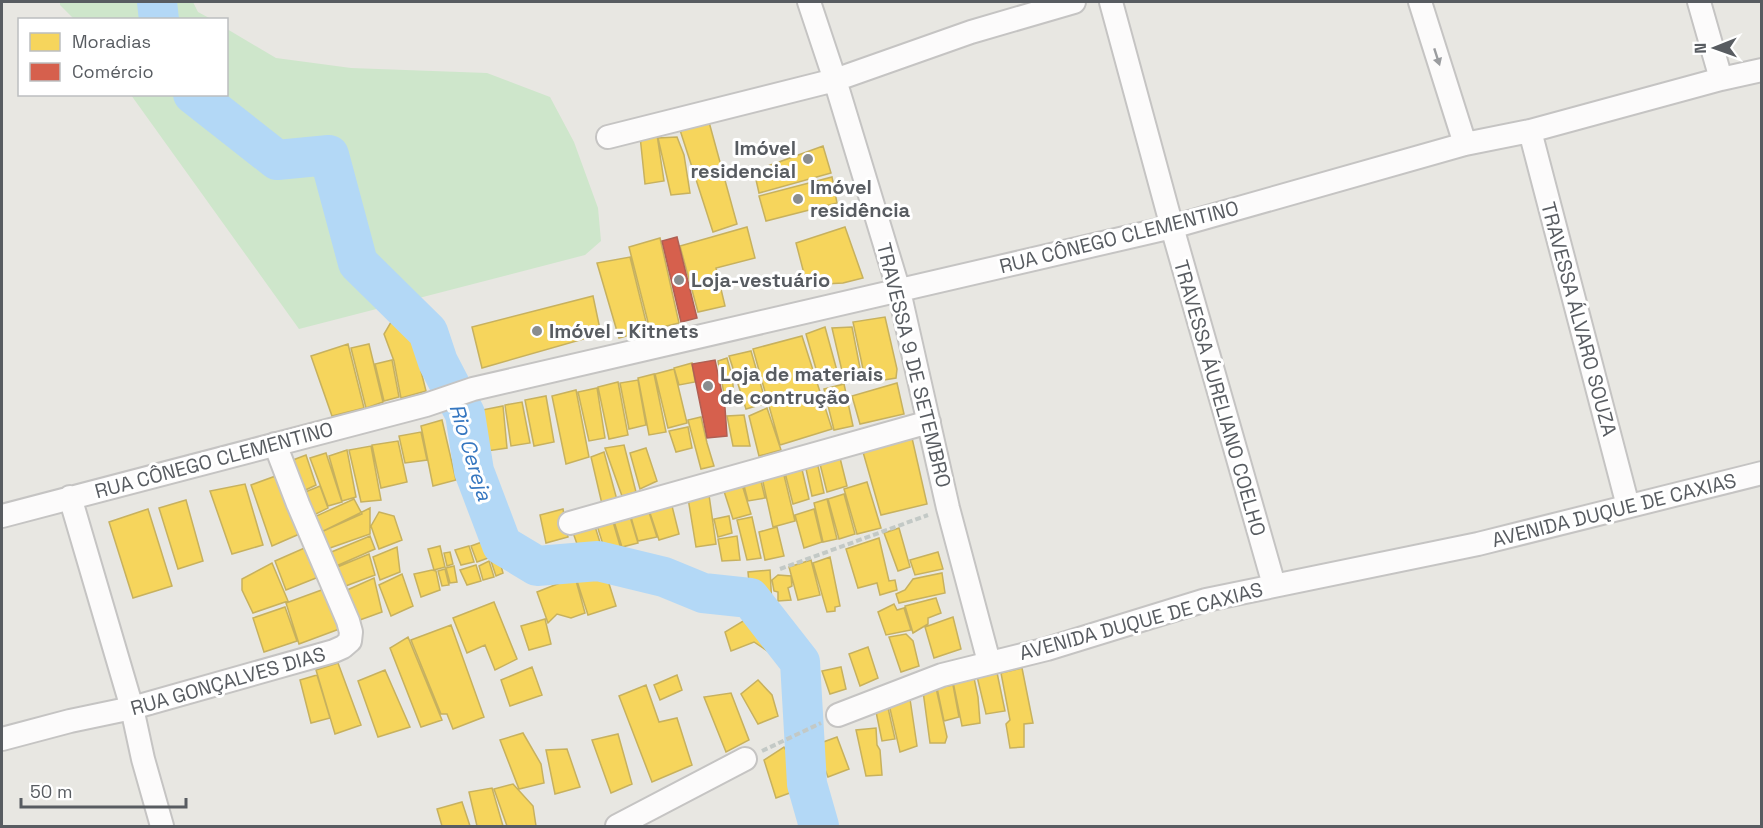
<svg xmlns="http://www.w3.org/2000/svg" width="1763" height="828" viewBox="0 0 1763 828" font-family="'Space Grotesk',sans-serif">
  <style>
    .green { fill: #cee6cb }
    .homes { fill: #f6d55c; stroke: #c7b15e; stroke-width: 1.5 }
    .shops { fill: #d6604d; stroke: #b05f53; stroke-width: 1.5 }
    .lines { fill: none; stroke-linecap: round; stroke-linejoin: round }
    .river { stroke: #b3d8f6; stroke-width: 40 }
    .minor-casing { stroke: #c5c4c3; stroke-width: 26 }
    .path { stroke: #c3c9c6; stroke-width: 4; stroke-dasharray: 6 3; stroke-linecap: butt }
    .minor { stroke: #fcfbfb; stroke-width: 22 }
    .oneway { fill: #9a9c9f }
    .poi-dot { fill: #8a8d8e; stroke: #fff; stroke-width: 2 }
    .labels { text-anchor: middle; dominant-baseline: central; stroke-width: 6; stroke-linejoin: round; paint-order: stroke }
    .poi-label { font-size: 20px; font-weight: bold; fill: #585c61; stroke: #fff; text-anchor: start }
    .street-label { font-size: 20px; fill: #585c61; stroke: #fff }
    .water-label { font-size: 21px; font-style: italic; fill: #3677c0; stroke: #fff }
  </style>
  <rect width="100%" height="100%" fill="#e8e7e2"/>
  <path class="green" d="M60,2H193L198,12L211,19H74L60,5Z
    M227,29L276,58L351,68L487,73L550,97L574,142L598,208L601,241L585,255L299,329L131,95L226,94Z"/>
  <path class="homes" d="M709,122L737,224L713,232L680,130Z
    M657,135L664,181L645,184L640,136Z
    M677,137L684,155L690,193L671,195L658,138Z
    M823,146L831,173L759,193L754,171Z
    M832,177L837,203L766,221L759,196Z
    M747,227L755,258L716,268L725,306L698,312L680,246Z
    M845,227L863,278L843,283L807,285L796,243Z
    M660,238L679,323L650,330L629,247Z
    M630,257L648,330L619,338L597,263Z
    M593,296L601,334L482,368L472,327Z
    M394,317L409,323L426,391L401,398L394,361L384,334Z
    M885,317L897,369L896,378L866,383L853,322Z
    M825,327L839,378L820,383L806,334Z
    M852,327L860,368L842,371L832,328Z
    M802,336L832,429L780,445L753,349Z
    M348,344L364,408L332,416L311,356Z
    M369,344L383,402L366,408L351,348Z
    M751,351L766,403L746,409L729,356Z
    M727,358L732,376L735,404L726,405L718,361Z
    M392,360L399,397L384,401L375,364Z
    M692,363L695,382L679,385L674,368Z
    M674,369L687,423L668,428L655,374Z
    M654,374L666,432L649,435L638,378Z
    M638,380L646,425L629,429L620,383Z
    M618,382L628,435L609,439L598,387Z
    M897,383L904,414L860,424L852,396Z
    M844,384L853,426L834,430L824,389Z
    M597,388L605,438L589,441L578,392Z
    M576,390L589,457L566,464L552,396Z
    M546,396L554,442L534,446L525,400Z
    M522,402L530,443L511,446L505,405Z
    M503,406L507,448L487,451L482,410Z
    M767,408L781,450L759,456L749,416Z
    M744,415L750,446H733L727,416Z
    M701,417L707,443L714,466L701,469L688,420Z
    M442,420L456,480L433,486L421,426Z
    M688,427L692,448L676,452L669,431Z
    M421,432L427,460L405,463L399,436Z
    M912,438L927,504L881,515L863,452Z
    M398,441L407,482L381,488L372,445Z
    M624,445L636,492L622,496L605,448Z
    M371,446L381,500L361,502L349,450Z
    M646,448L657,481L640,489L630,453Z
    M347,450L356,497L342,501L329,456Z
    M838,450L847,486L827,492L818,456Z
    M604,452L617,500L602,504L591,457Z
    M326,453L342,502L328,506L310,458Z
    M306,455L316,485L297,494L285,463Z
    M816,457L824,493L812,496L804,460Z
    M800,461L809,499L793,504L783,465Z
    M782,467L795,521L773,527L761,473Z
    M759,473L765,498L748,501L742,478Z
    M281,474L304,532L272,546L251,485Z
    M740,478L751,514L733,519L721,482Z
    M867,482L881,528L857,534L844,489Z
    M245,484L263,545L232,554L210,491Z
    M320,486L328,508L308,518L298,495Z
    M708,488L716,544L696,547L687,492Z
    M844,494L855,534L839,539L828,499Z
    M670,498L679,534L659,540L647,504Z
    M354,499L362,514L319,533L312,518Z
    M827,499L837,539L823,542L814,503Z
    M186,500L203,561L178,569L159,508Z
    M646,503L657,537L638,541L628,507Z
    M370,508V534L327,549L319,533Z
    M148,509L172,586L133,598L109,522Z
    M563,509L568,537L546,543L540,515Z
    M814,509L822,542L804,548L795,515Z
    M628,510L638,543L622,547L612,515Z
    M379,512L394,516L402,540L379,549L371,526Z
    M611,515L621,549L606,554L595,519Z
    M729,516L732,533L718,537L714,519Z
    M752,517L761,558L747,560L737,520Z
    M593,520L603,552L582,558L571,527Z
    M777,527L784,556L765,560L759,532Z
    M899,528L910,567L898,571L884,533Z
    M370,536L375,549L334,567L329,553Z
    M737,536L740,560L722,561L718,539Z
    M879,538L889,581L895,580L897,590L880,595L877,583L858,588L846,549Z
    M482,542L488,558L477,562L471,546Z
    M494,544L496,555L491,557L487,548Z
    M309,546L321,576L286,590L275,561Z
    M440,546L445,567L434,570L428,549Z
    M469,546L474,562L461,565L455,550Z
    M397,547L400,572L380,580L373,557Z
    M450,552L453,564L447,566L444,553Z
    M938,552L943,569L915,575L910,560Z
    M369,554L375,575L343,587L335,568Z
    M830,557L840,606L835,607V611L827,612L813,563Z
    M499,558L503,573L496,576L491,561Z
    M811,560L820,595L798,600L789,567Z
    M489,561L494,577L483,580L479,566Z
    M272,563L288,601L253,613L242,590V579Z
    M476,565L481,581L467,585L460,570Z
    M454,566L457,582L450,583L446,568Z
    M445,569L449,585L442,586L438,571Z
    M432,570L436,571L440,590L421,597L414,574Z
    M770,570L772,605L761,606L755,600L753,595H750L748,572Z
    M605,571L616,606L588,615L577,581Z
    M942,573L945,593L899,603L896,594L905,590L913,579Z
    M402,574L413,606L391,616L379,585Z
    M778,575L791,576L792,586L788,588L791,600L778,601V592L774,591L772,580Z
    M575,577L585,613L571,618L557,614L548,623L537,592Z
    M374,578L382,612L357,621L345,591Z
    M327,588L342,628L299,644L286,603Z
    M936,598L941,613L928,618V624L913,633L905,606Z
    M494,602L517,659L495,670L485,645L467,653L453,618Z
    M894,604L897,610L904,608L911,630L886,635L878,612Z
    M285,607L297,641L264,652L253,618Z
    M753,615L775,646L769,652L754,642L731,651L725,632Z
    M953,617L961,649L934,658L925,627Z
    M545,619L551,644L529,650L521,626Z
    M451,625L484,717L453,729L447,714H441L411,640Z
    M906,634L913,641L919,666L901,672L889,637Z
    M408,637L442,720L421,727L390,648Z
    M868,647L878,678L860,686L849,654Z
    M338,663L361,725L335,734L316,670Z
    M995,663L1005,711L986,714L975,668Z
    M532,667L542,695L510,706L501,680Z
    M841,667L846,689L830,694L822,671Z
    M1022,668L1033,723L1024,724V747L1010,748L1006,724L1010,720L1001,673Z
    M385,670L410,727L378,737L358,681Z
    M317,675L330,718L311,723L300,680Z
    M677,675L682,690L660,700L654,685Z
    M952,677L974,678L978,697L980,723L962,726Z
    M758,680L772,695L778,716L758,724L741,694Z
    M646,685L659,722L677,718L692,765L652,782L619,696Z
    M953,685L959,717L944,721L937,688Z
    M936,688L947,737L945,743H930L923,691Z
    M731,693L749,740L726,752L704,697Z
    M886,699L895,739L882,741L874,702Z
    M910,699L917,746L900,752L888,700Z
    M876,728L877,745L880,750L882,775L866,776L856,730Z
    M523,733L541,764L544,783L519,789L500,740Z
    M618,734L632,784L611,793L592,740Z
    M837,737L849,769L828,777L815,745Z
    M784,747L792,761L789,768L798,790L776,798L764,760Z
    M567,749L580,787L555,794L546,750Z
    M513,784L533,806L536,826H507L494,789Z
    M492,788L503,826H477L469,792Z
    M462,802L470,826H442L437,809Z"/>
  <path class="shops" d="M677,237L697,318L681,322L662,241Z
    M715,360L725,408L727,436L707,438L692,364Z"/>
  <g class="lines">
    <path class="river" d="M157,2L159,20
      M193,94L277,160L329,155L358,263L428,332L438,362L465,414L474,471L502,545L537,566L598,561L664,577L703,593L750,598L800,662L807,784L819,826"/>
    <defs>
      <path id="minor" d="M809,2L835,80L899,291L948,508L989,662
        M1111,2L1172,227L1274,585
        M1420,2L1465,144
        M1699,2L1721,79
        M1530,131L1628,506
        M608,137L835,80L971,32L1074,2
        M70,497L132,708L143,759L162,826
        M2,516L426,405L473,389L1172,227L1465,144L1530,131L1721,79L1762,70
        M570,523L929,422
        M838,715L942,675L1047,649L1206,600L1478,544L1762,473
        M2,739L70,721L132,708L334,651L343,647L350,641L351,632L348,621L298,504L275,444
        M617,826L745,759"/>
    </defs>
    <use href="#minor" class="minor-casing"/>
    <path class="path" d="M780,569L928,515
      M762,751L821,723"/>
    <use href="#minor" class="minor"/>
  </g>
  <defs><path id="oneway-solid" d="M-6-.8H1V-3.2L6.5 0L1 3.2V.8H-6Z" transform="scale(1.5)"/></defs>
  <use class="oneway" href="#oneway-solid" transform="translate(1437 57) rotate(72)"/>
  <g class="poi-dot">
    <circle cx="808" cy="159" r="6"/>
    <circle cx="798" cy="199" r="6"/>
    <circle cx="679" cy="280" r="6"/>
    <circle cx="537" cy="331" r="6"/>
    <circle cx="708" cy="386" r="6"/>
  </g>
  <g class="labels">
    <g class="poi-label">
      <text x="796" y="148" text-anchor="end">Imóvel<tspan x="796" dy="23">residencial</tspan></text>
      <text x="810" y="187">Imóvel<tspan x="810" dy="23">residência</tspan></text>
      <text x="691" y="280">Loja-vestuário</text>
      <text x="549" y="331">Imóvel - Kitnets</text>
      <text x="720" y="374">Loja de materiais<tspan x="720" dy="23">de contrução</tspan></text>
    </g>
    <g class="street-label">
      <text transform="translate(1119 237) rotate(-14)">RUA CÔNEGO CLEMENTINO</text>
      <text transform="translate(1579 319) rotate(75)">TRAVESSA ÁLVARO SOUZA</text>
      <text transform="translate(914 365) rotate(76)">TRAVESSA 9 DE SETEMBRO</text>
      <text transform="translate(1220 398) rotate(74)">TRAVESSA ÁURELIANO COELHO</text>
      <text transform="translate(214 460) rotate(-15)">RUA CÔNEGO CLEMENTINO</text>
      <text transform="translate(1614 510) rotate(-14)">AVENIDA DUQUE DE CAXIAS</text>
      <text transform="translate(1141 621) rotate(-15)">AVENIDA DUQUE DE CAXIAS</text>
      <text transform="translate(228 681) rotate(-16)">RUA GONÇALVES DIAS</text>
    </g>
    <g class="water-label">
      <text transform="translate(471 452) rotate(73)">Rio Cereja</text>
    </g>
  </g>
  <rect width="1763" height="828" fill="none" stroke="#585c61" stroke-width="6"/>
  <rect x="18" y="18" width="210" height="78" fill="#ffffff" stroke="#bcbec0" stroke-width="1.5"/>
  <rect x="30" y="33" width="30" height="18" fill="#f6d55c" stroke="#bcbec0" stroke-width="1.5"/>
  <text x="72" y="48" font-size="18" fill="#585c61">Moradias</text>
  <rect x="30" y="63" width="30" height="18" fill="#d6604d" stroke="#bcbec0" stroke-width="1.5"/>
  <text x="72" y="78" font-size="18" fill="#585c61">Comércio</text>
  <g transform="translate(1715 48) rotate(269)" stroke="#ffffff" stroke-width="4.5" paint-order="stroke">
  <path d="M0-4.5L10 22L0 15L-10 22Z" fill="#585c61"/>
  <text y="-9" font-size="16" font-weight="bold" text-anchor="middle" fill="#585c61">N</text>
  </g>
  <path d="M21 798v9h165v-9" fill="none" stroke="#585c61" stroke-width="3"/>
  <text x="30" y="798" font-size="18" fill="#585c61" stroke="#ffffff" stroke-width="4.5" paint-order="stroke">50 m</text>
</svg>
